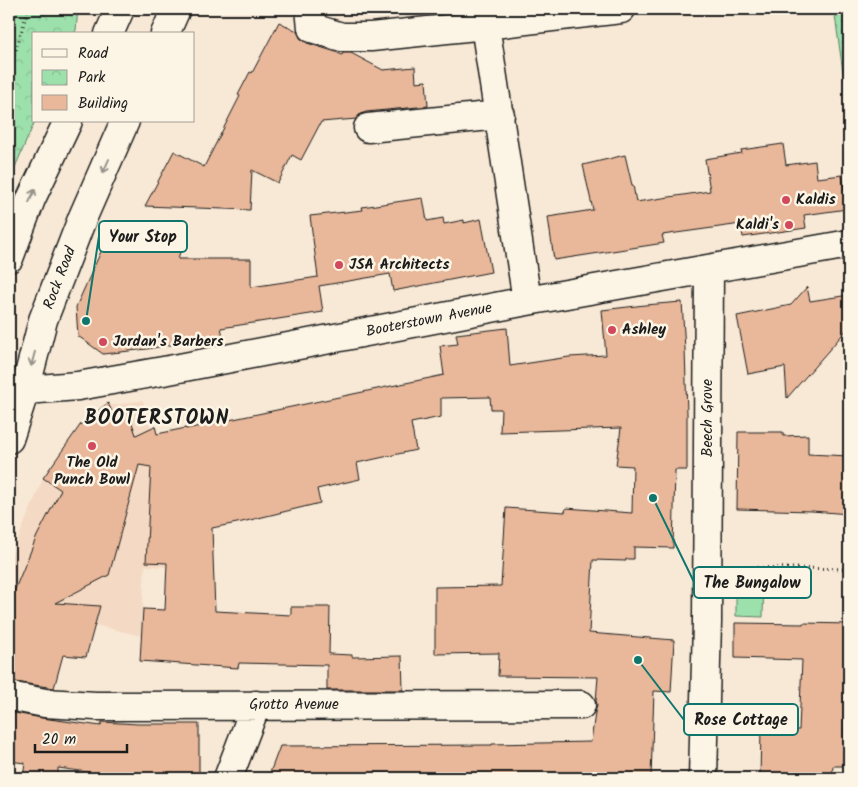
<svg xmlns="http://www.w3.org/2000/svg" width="858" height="787" viewBox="0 0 858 787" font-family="Kalam,sans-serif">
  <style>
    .built { fill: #f4dac4 }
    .grass { fill: url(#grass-dots); stroke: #5c7e64 }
    .park { fill: url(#park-crowns); stroke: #5c7e64 }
    .garden { fill: #9ce0ab; stroke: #5c7e64 }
    .building { fill: #e9b89a; stroke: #1c1c1c }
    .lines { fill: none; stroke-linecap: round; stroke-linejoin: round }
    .minor-casing { stroke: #1c1c1c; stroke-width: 31 }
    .major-casing { stroke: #1c1c1c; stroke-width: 31 }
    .path { stroke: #1c1c1c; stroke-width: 3; stroke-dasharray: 1 4; stroke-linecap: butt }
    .minor { stroke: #fcf5e5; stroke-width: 28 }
    .major { stroke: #fcf5e5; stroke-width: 28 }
    .oneway { stroke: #97938b }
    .poi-dot { fill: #d1495b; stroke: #fcf5e5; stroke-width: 2 }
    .labels { text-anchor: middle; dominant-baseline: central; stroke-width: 5; stroke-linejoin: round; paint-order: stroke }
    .poi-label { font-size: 15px; font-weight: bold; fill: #1c1c1c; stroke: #fcf5e5; text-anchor: start }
    .street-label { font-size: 15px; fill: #1c1c1c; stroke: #fcf5e5 }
    .district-label { font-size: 20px; font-weight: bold; letter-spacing: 1px; fill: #1c1c1c; stroke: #fcf5e5 }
    .leader { fill: none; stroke: #0f766e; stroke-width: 2 }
    .callout-dot { fill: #0f766e; stroke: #fcf5e5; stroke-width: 2 }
    .callout { fill: #fcf5e5; stroke: #0f766e; stroke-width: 2 }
    .callout-label { font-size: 16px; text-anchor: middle; font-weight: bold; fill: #1c1c1c }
  </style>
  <defs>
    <pattern id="grass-dots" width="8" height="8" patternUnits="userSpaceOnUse" patternTransform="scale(1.25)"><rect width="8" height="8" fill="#9ce0ab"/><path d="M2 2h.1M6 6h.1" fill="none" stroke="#86c093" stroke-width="1.8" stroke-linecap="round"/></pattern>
    <pattern id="park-crowns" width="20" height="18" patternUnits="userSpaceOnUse" patternTransform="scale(1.25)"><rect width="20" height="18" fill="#9ce0ab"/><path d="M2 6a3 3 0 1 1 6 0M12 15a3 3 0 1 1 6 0" fill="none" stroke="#86c093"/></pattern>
  </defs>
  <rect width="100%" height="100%" fill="#f8e9d6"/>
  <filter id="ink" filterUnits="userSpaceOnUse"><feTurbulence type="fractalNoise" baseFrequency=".02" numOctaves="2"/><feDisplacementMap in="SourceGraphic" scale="10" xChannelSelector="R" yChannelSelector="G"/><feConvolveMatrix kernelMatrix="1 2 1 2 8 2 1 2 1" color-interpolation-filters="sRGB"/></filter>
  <g filter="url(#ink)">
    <path class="built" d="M143,400L146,412L168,483L167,567L145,566L141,636L95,625L9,601V561L43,478L81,424L109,406Z"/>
    <path class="grass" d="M834,9H849V114Z"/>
    <path class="park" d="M9,9H78L76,30L74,34H34V121H35L9,181Z"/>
    <path class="garden" d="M736,575L764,576L763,617L736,616Z"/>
    <path class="building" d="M279,22L297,31L300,38L307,43L336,52L342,55L343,53H351L383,70L415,67L416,82L426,81L428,106L366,112L359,115L356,119L321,122L301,160L292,155L278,183L252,170L250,210L145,206L174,151L204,167L240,96L238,95L250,72L252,73Z
      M783,144L786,165L815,161L817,178L842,175L847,209L804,215L806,228L743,237L741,224L662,235L664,243L554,260L548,217L593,210L583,165L625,155L632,185H633L636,202L710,191L705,159L742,153L741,150Z
      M423,198L427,221L443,218L444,224L464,220V223L481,219L491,272L393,291L390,274L319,286L323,312L221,328L223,336L147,349L103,354L78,336L76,307L112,227L181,248L178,259H251V287L318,277L310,216L363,210L362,207Z
      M807,287L810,301L849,295V327L787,398L785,367L748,374L737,316L791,305Z
      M682,302L685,349L687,414V470H675L673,548L634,547V559H626V561L593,560L589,633L674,640L671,692L654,691L651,778H407V774L357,773V778H268L280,746L492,745V744L591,742L595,713L597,705L596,701L598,677L498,676L499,653L435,654V587L501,586L506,508L565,512L566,508L632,513L633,466L616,465L621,428L500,432L501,409H491L490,397L441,398V417L411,423L416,450L357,463L360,479L317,489L320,503L242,522L212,528L215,611L291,615V607H330L329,654L352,655V657L402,656L403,690H327V665L239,663L238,668L140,661L143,609L165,610L167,563L146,562L151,467L139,465L109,575L55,603L100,606L86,657L63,655L54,688L9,681V600L10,601L37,536L61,490L43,478L81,424L108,403L114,416L128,411L136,435L155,426L157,434L186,428V429L444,375L440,346L458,344L456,334L507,328L510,366L569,357L606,355L602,310L645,305Z
      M738,432H783V436L808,435V454L849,456V514L812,511L737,509Z
      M735,623L803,624V623L849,624V696H845L843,766H833L832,778H760L761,729L799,730L802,660L735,658Z
      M9,712L42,718L101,726L102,722L138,724H199V778H119L95,773L58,768V778H23L25,763L9,761Z"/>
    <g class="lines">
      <defs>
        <path id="minor" d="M310,9L312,28L342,37H371L485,25L621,9
          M485,25L527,301
          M368,128L500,115
          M9,385L25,390L78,386L169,370L527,301L849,244
          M9,696L45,703L96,706L581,705
          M228,778L256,705
          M703,778L707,622L709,269"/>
        <path id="major" d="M109,34L120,9
          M165,34L176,9
          M9,258L31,199L68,121
          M9,439L25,390L43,320L82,219L125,121"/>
      </defs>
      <use href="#minor" class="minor-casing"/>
      <use href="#major" class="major-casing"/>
      <path class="path" d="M9,74L28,9
        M737,567L849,569"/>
      <use href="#minor" class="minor"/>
      <use href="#major" class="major"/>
    </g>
    <defs><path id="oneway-shaft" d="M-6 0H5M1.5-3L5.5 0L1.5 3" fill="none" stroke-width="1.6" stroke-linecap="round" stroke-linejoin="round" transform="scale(1.25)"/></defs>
    <g class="oneway">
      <use href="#oneway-shaft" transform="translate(106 166) rotate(114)"/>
      <use href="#oneway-shaft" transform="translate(32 196) rotate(-66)"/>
      <use href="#oneway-shaft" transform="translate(33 359) rotate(105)"/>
    </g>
  </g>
  <g class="poi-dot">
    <circle cx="786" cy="200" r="5"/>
    <circle cx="789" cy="225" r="5"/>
    <circle cx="339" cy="265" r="5"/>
    <circle cx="612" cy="330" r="5"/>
    <circle cx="103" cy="342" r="5"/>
    <circle cx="92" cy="446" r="5"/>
  </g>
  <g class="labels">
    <g class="poi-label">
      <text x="796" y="200">Kaldis</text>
      <text x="779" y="225" text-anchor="end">Kaldi's</text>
      <text x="349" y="265">JSA Architects</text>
      <text x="622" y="330">Ashley</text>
      <text x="113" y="342">Jordan's Barbers</text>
      <text x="92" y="463" text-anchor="middle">The Old<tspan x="92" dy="17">Punch Bowl</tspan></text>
    </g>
    <g class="street-label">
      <text transform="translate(60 278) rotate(-69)">Rock Road</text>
      <text transform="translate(429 320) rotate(-11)">Booterstown Avenue</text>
      <text transform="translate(708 418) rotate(-90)">Beech Grove</text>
      <text x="294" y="705">Grotto Avenue</text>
    </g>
    <g class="district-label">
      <text x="157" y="419">BOOTERSTOWN</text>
    </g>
  </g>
  <path class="leader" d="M86 321L99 236M653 498L694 582M638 660L684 720"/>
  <g class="callout-dot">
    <circle cx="86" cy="321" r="5"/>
    <circle cx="653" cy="498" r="5"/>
    <circle cx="638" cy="660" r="5"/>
  </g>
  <g class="callout">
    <rect x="99" y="221" width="88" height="31" rx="5"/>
    <rect x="694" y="567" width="117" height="31" rx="5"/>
    <rect x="684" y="704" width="114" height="31" rx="5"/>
  </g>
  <g class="callout-label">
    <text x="143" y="242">Your Stop</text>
    <text x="752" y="588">The Bungalow</text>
    <text x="741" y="725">Rose Cottage</text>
  </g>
  <rect width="858" height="787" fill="none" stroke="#fcf5e5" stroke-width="30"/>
  <rect x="15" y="15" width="828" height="757" fill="none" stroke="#1c1c1c" stroke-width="2" filter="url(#ink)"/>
  <rect x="32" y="32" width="162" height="90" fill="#fcf5e5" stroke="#a29e95"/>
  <rect x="42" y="49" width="25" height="8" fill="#fcf5e5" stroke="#a29e95"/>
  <text x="78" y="58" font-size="15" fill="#1c1c1c">Road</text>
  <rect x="42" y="70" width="25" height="15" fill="url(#park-crowns)" stroke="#a29e95"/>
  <text x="78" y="82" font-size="15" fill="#1c1c1c">Park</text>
  <rect x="42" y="95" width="25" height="15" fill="#e9b89a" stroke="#a29e95"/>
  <text x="78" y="108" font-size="15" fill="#1c1c1c">Building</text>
  <path d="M35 744v8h92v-8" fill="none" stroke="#1c1c1c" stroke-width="2.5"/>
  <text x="42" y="744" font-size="15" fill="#1c1c1c" stroke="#fcf5e5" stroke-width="4" paint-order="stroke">20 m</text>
</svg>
